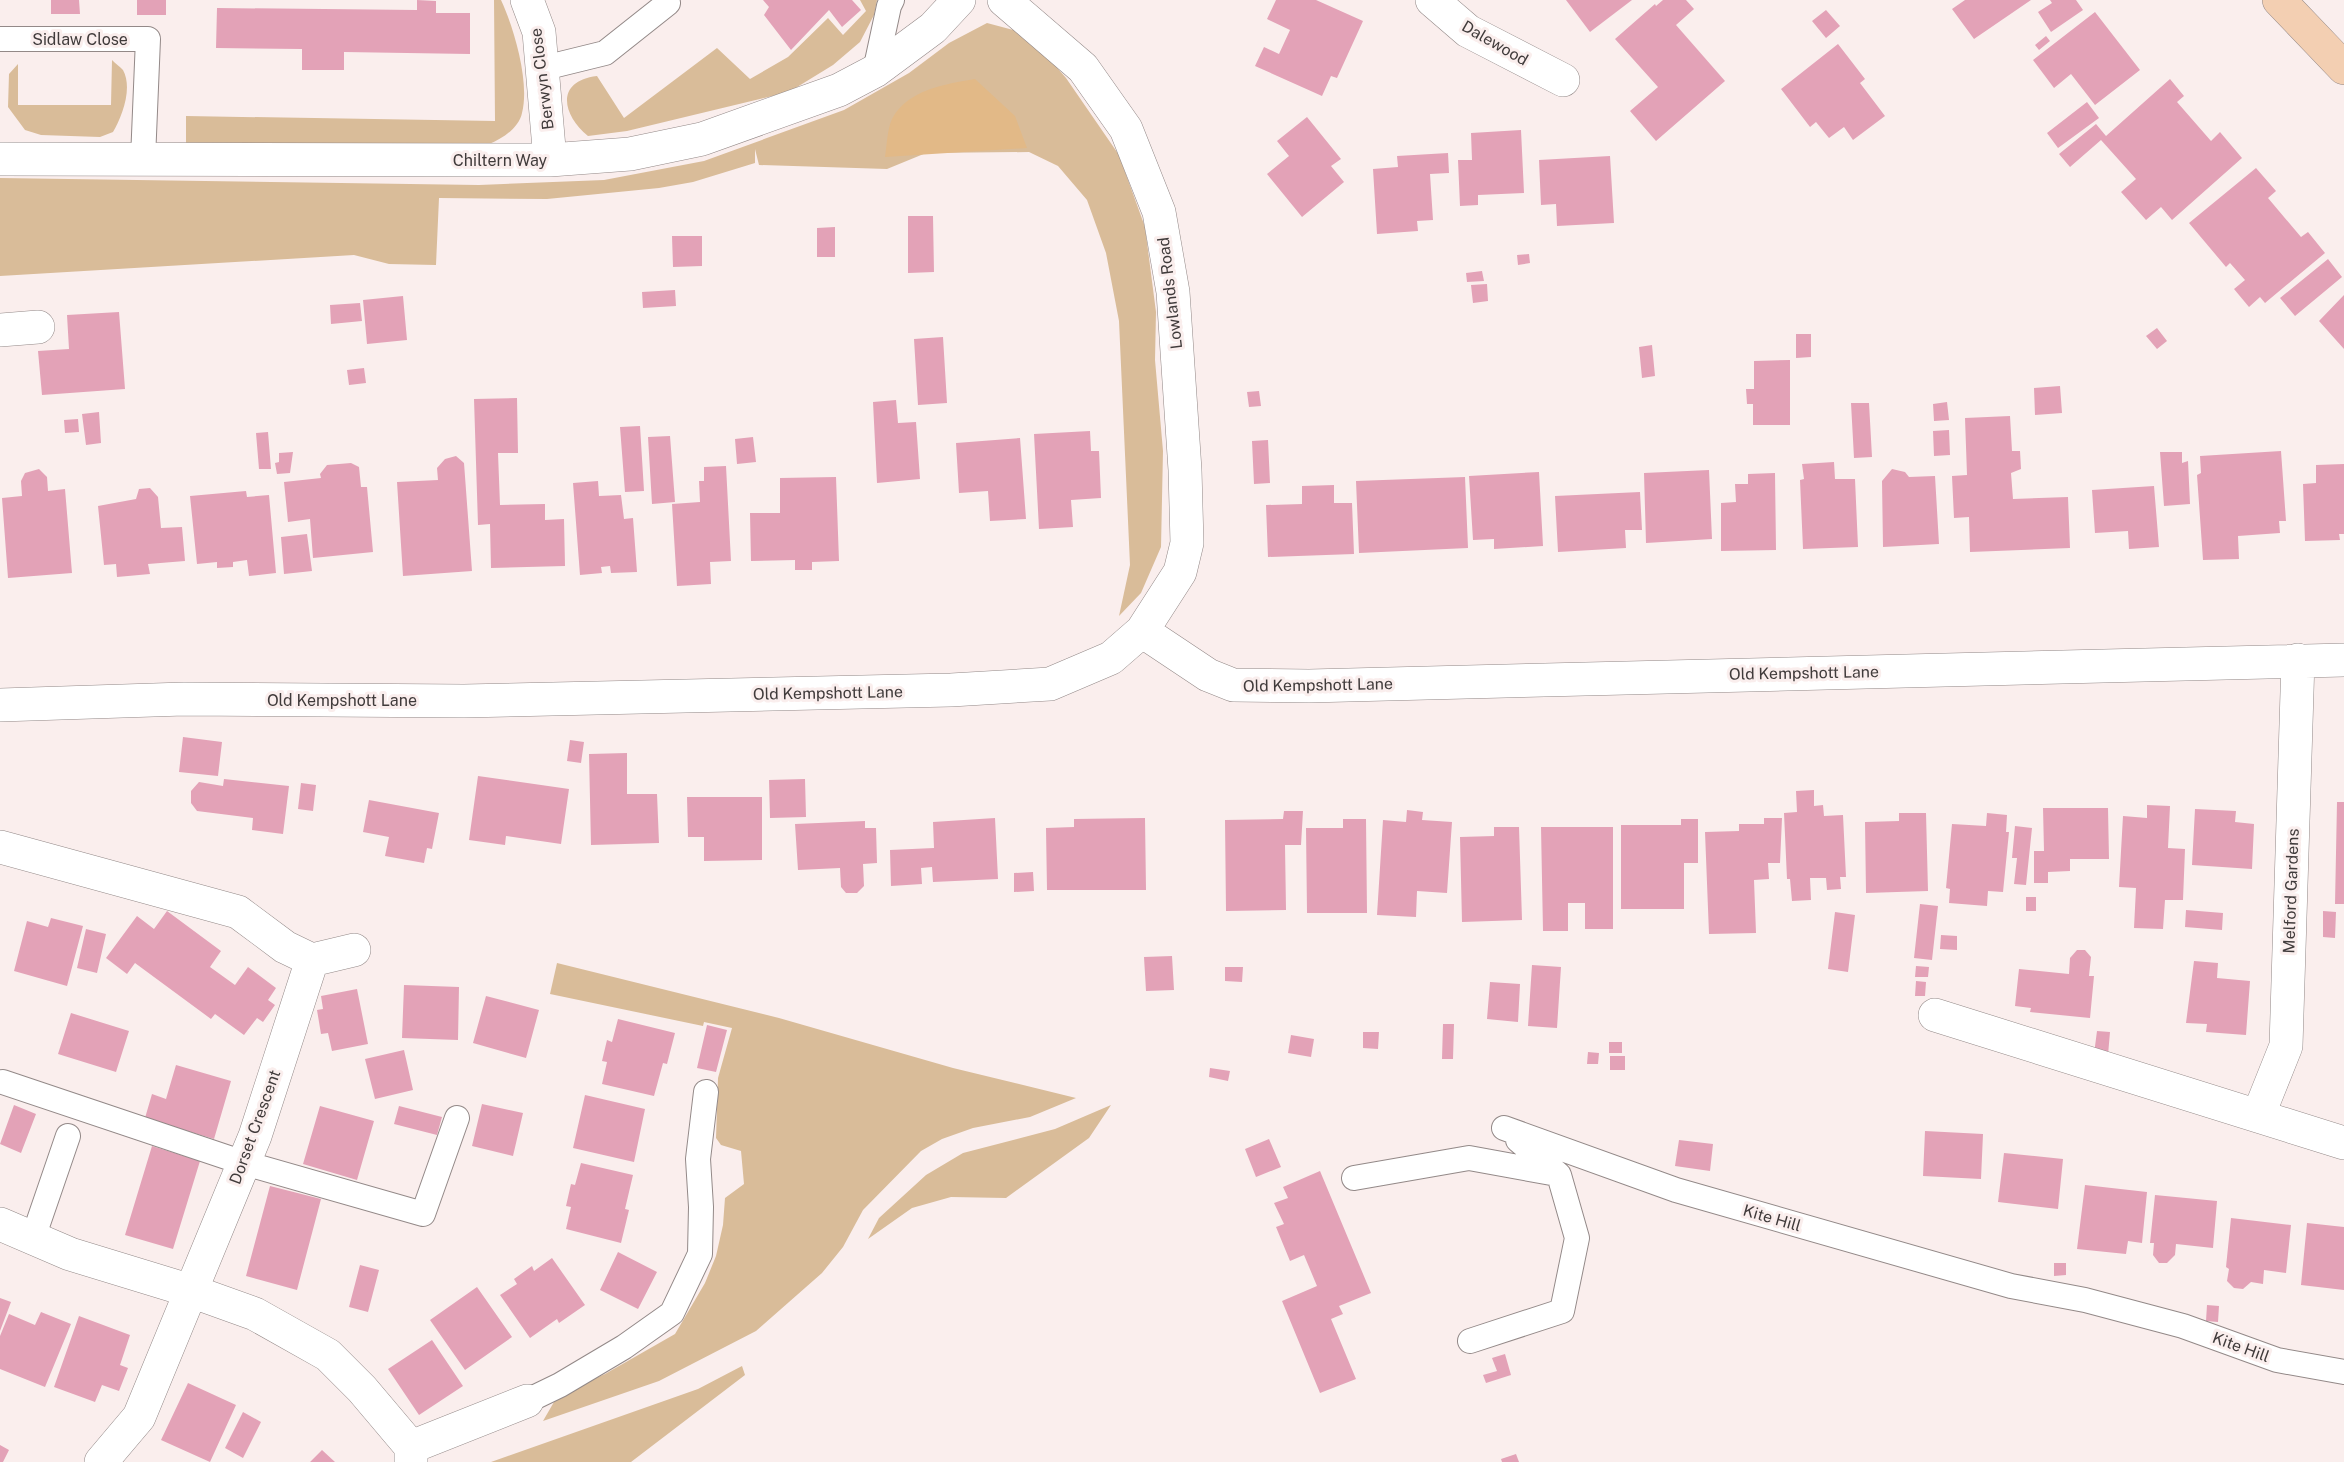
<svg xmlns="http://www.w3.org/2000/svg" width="2344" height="1462" viewBox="0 0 2344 1462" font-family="'Public Sans',sans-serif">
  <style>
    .green { fill: #d9bc99 }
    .forest { fill: #e2b987 }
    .building { fill: #e3a2b7 }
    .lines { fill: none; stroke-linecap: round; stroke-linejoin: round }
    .lane-casing { stroke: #938988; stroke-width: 26 }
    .street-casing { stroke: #938988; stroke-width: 34 }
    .secondary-casing { stroke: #938988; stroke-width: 34 }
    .lane { stroke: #fff; stroke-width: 24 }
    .street { stroke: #fff; stroke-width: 33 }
    .secondary { stroke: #f3cfb2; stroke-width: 33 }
    .labels { text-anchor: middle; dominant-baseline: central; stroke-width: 6; stroke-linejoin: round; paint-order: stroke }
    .street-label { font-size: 16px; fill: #403b3b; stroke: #faeeed }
  </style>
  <rect width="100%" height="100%" fill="#faeeed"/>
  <path class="green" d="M494,0H501C514,28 530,82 522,113C519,128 502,139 489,144L186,145V116L495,121Z
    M860,0H877L874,15L860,42L833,65L789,92L627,131L588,136C562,115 555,81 597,76L624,118L717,48L750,79L788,57L828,18L843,35L866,11Z
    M987,23L1017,31L1040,48L1066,78L1119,155L1145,227L1156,312L1155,360L1163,451L1161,547L1141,593L1119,616L1130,565L1119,321L1106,253L1087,200L1058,166L1029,152L926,153L887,169L759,165L755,149V163L693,182L659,188L547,199L439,198L436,265L389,264L354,255L0,276V178L479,185L604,180L704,161L844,110L909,73L949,43Z
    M112,60C115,63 120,67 123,70C133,88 122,117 113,132L100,137L41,135L25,130L8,107L9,74L18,64V105H111Z
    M557,963L779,1018L953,1068L1076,1098L1030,1117L973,1128L942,1139L921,1151L863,1210L843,1247L822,1273L756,1331L659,1381L543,1421L558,1395L605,1374L675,1334L705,1283L716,1256L723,1225L725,1198L744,1184L741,1151L721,1145L716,1138L718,1078L732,1028L704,1022L703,1026L550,994Z
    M1111,1105L1089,1138L1006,1198L951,1197L912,1208L868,1239L879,1218L926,1175L963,1153L1055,1129Z
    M742,1366L745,1375L631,1462H491L698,1389Z"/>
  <path class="forest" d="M975,79L1015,116L1027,148L885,157C887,145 887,130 892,119C907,90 945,84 975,79Z"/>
  <path class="building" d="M51,0H79L80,14H51Z
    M137,0H166V15H137Z
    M417,0L436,1V13H470V54L344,52V70H302V49L216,48L217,8L417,10Z
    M763,0H852L861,10L842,27L829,10L791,50L764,15L769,7Z
    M1276,0H1316L1363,21L1337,78L1331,76L1322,96L1255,66L1264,47L1279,54L1290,30L1267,19Z
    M1566,0H1632L1590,32Z
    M1663,0H1686L1694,9L1676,25L1725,81L1656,141L1630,111L1658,87L1615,39L1655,4L1656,6Z
    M1965,0H2031L1974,39L1952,9Z
    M2050,0H2076L2083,10L2051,32L2038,12L2052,3Z
    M1826,10L1840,26L1826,38L1812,21Z
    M2095,12L2140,70L2095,105L2071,74L2054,88L2033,60Z
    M2046,36L2050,41L2039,50L2035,45Z
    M1838,44L1865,79L1860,83L1885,116L1853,140L1844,127L1829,138L1816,122L1810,127L1781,89Z
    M2170,79L2184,96L2177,102L2211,141L2220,132L2242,158L2172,220L2161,207L2146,220L2121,192L2136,179L2101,140L2070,167L2059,154L2096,124L2106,136Z
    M2087,102L2099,118L2058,148L2047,133Z
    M1307,117L1341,159L1331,166L1344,182L1302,217L1267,174L1289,156L1277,141Z
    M1521,130L1524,193L1478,195V205L1460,206L1458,160H1472L1471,133Z
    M1448,153L1449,173L1430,174L1433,220L1417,221L1418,231L1377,234L1373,169L1398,167L1397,156Z
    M1610,156L1614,223L1557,226L1556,204L1541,205L1539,160Z
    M2256,168L2276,191L2268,198L2301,237L2308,232L2325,253L2265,303L2260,297L2249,307L2234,289L2245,280L2230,263L2226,267L2189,223Z
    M908,216H933L934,272L908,273Z
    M835,227V257H817V228Z
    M672,236H702V266L673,267Z
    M1529,254L1530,263L1518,265L1517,255Z
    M2328,259L2342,277L2295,316L2280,298Z
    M1482,271L1484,281L1467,282L1466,273Z
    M1487,284L1488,301L1473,303L1471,285Z
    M675,290L676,306L643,308L642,292Z
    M2344,295V349L2319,321Z
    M403,296L407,340L367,344L363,300Z
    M360,303L362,321L331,324L330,305Z
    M119,312L125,389L42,395L38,351L69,349L67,315Z
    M2157,328L2167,341L2157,349L2146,336Z
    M1796,334H1811V357L1796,358Z
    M943,337L947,403L918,405L914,339Z
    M1652,345L1655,376L1642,378L1639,347Z
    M1790,360V425H1753V404H1747L1746,389H1754V361Z
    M364,368L366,383L349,385L347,370Z
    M2060,386L2062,413L2035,415L2034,388Z
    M1259,391L1261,406L1249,407L1247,392Z
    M517,398L518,453H498L500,505L545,504V520L564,519L565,566L491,568L490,524L478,525L474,399Z
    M896,400L898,423L916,422L920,479L877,483L873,402Z
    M1947,402L1949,420L1934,421L1933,404Z
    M1851,403H1869L1872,457L1854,458Z
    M99,412L101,443L86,445L82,414Z
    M2010,416L2012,451H2020L2021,469L2011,473L2013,499L2068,497L2070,548L1970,552L1969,517L1954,518L1952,476L1967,475L1965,418Z
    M78,419L79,432L65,433L64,420Z
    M640,426L644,491L625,492L620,427Z
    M1949,430L1950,455L1934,456L1933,431Z
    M1090,431L1091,451H1099L1101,498L1071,500L1073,527L1039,529L1034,434Z
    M268,432L271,469H259L256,433Z
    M670,436L675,502L652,504L648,437Z
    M753,437L756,462L737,464L735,439Z
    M1020,438L1026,519L990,521L988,491L959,493L956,443Z
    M1268,440L1270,483L1254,484L1252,441Z
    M2281,451L2286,521H2279L2280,533L2238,536L2239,559L2203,560L2197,475L2201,473L2200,456Z
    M293,452L290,473L277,474L275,463L279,462V453Z
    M2160,452H2182V463L2188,461L2190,504L2164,506Z
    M456,456L464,463L472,571L403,576L397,482L438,480L437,468L445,459Z
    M1834,462L1835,479H1855L1858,547L1803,549L1800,480L1804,479L1802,464Z
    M351,463L359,467L361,487H367L373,552L313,558L310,519L288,522L284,482L321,478L320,474L327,465Z
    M2344,464V534H2339L2340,540L2305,541L2303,484L2316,483V465Z
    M726,466L731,561L710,562L711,584L677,586L672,504L700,502L699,481H704V467Z
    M39,469L47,477L48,491L65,489L72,573L8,578L2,498L22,496L21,481L25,473Z
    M1892,469L1905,472L1909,477L1935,476L1939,544L1883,547L1882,481Z
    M1709,470L1712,539L1646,543L1644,473Z
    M1539,472L1543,546L1494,549V539L1473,540L1469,476Z
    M1775,473L1776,550L1721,551V503L1736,502L1735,484H1748V474Z
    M836,477L839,561L812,562V570H795V560L751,561L750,513H780V478Z
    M1465,477L1468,548L1359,553L1356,481Z
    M598,481L599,496L621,495L624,519L633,518L637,572L611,573L610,566L601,567L602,573L580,575L573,483Z
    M1334,485V503H1352L1354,554L1268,557L1266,505L1302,504V486Z
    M2154,486L2159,547L2129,549L2128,531L2095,533L2092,490Z
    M150,488L158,497L161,528L182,527L185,561L148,564L150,574L117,577L116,564L104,565L98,506L136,499L139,489Z
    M246,491L247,497L269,495L276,573L249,576L247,560L233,562V567L217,568V562L197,564L190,496Z
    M1640,492L1642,530H1625L1626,548L1558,552L1555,496Z
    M307,534L312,571L284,574L281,537Z
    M183,737L222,742L218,776L179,772Z
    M570,740L584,742L581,763L567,761Z
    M627,753V794H657L659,843L591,845L589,754Z
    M478,776L569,789L561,844L506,836L505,845L469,840Z
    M224,779L289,786L283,834L252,830L253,818L197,811L191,803V791L199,782L223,786Z
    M805,779L806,817L770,818L769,780Z
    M301,783L316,785L313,811L298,809Z
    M1814,790V806L1823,805L1824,816L1843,815L1846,877H1840L1841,889L1827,890L1826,878H1810L1811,900L1792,901L1790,879H1787L1784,813L1797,812L1796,791Z
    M687,797H762V860L704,861V837H688Z
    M369,800L439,813L432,849L427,848L424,863L385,856L389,837L363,832Z
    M2337,802H2344V904H2335Z
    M2147,805L2170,806L2168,848L2185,849L2183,900H2165L2163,929L2134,928L2136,888L2119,887L2123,816L2147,818Z
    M2043,808H2108L2109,859H2070V871L2048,872V883H2034V851H2044Z
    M2195,809L2236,811L2235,822L2254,824L2252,869L2192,865Z
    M1407,810L1423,812L1422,820L1452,822L1447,893L1417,891L1416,917L1377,915L1383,820L1406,822Z
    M1284,811H1303L1301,845H1285L1286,910L1226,911L1225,820L1283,819Z
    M1899,813H1926L1928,891L1866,893L1865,822L1899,821Z
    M1987,813L2007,815L2006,832H2009L2003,892L1988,891L1987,906L1949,903L1950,889L1946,888L1952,824L1986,826Z
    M995,818L998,879L933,882L932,867L921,868L922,884L891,886L890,850L934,848L933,822Z
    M1145,818L1146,890H1047L1046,828L1074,827V819Z
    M1764,818H1782L1780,863H1768L1769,879L1754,880L1756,933L1709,934L1705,832L1739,831V824H1764Z
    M1343,819H1366L1367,913H1307L1306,828H1343Z
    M1681,819H1698V863H1684V909H1621V825H1681Z
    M865,821V828H876L877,863L863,864L864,886L857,893H846L841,887L840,868L798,870L795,824Z
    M2015,826L2032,828L2026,885L2014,884L2017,858H2012Z
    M1494,827H1519L1522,920L1462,922L1460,837L1494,836Z
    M1541,827H1613V929H1585V903H1568V931H1543Z
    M1033,872L1034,891L1014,892V873Z
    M2026,897H2036V911H2026Z
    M1920,904L1938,906L1932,960L1914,958Z
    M2186,910L2223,913L2222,930L2185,927Z
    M167,911L221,951L210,967L235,985L248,967L276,988L268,1000L275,1005L263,1022L257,1018L244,1035L215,1014L211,1019L135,963L127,974L106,958L137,916L154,929Z
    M2323,911L2336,912L2335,938L2323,937Z
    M1835,912L1855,915L1848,972L1828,969Z
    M51,918L83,926L67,986L14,971L27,921L48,927Z
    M86,929L106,934L97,973L77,968Z
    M1941,935L1957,936V950L1940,949Z
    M2077,950H2085L2091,957L2089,976H2094L2090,1018L2030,1012L2031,1008L2015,1006L2019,969L2069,974L2070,958Z
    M1172,956L1174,990L1146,991L1144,957Z
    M2194,961L2218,963L2217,978L2250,981L2246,1035L2206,1032L2207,1024L2186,1023Z
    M1532,965L1561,967L1557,1028L1528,1026Z
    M1916,966L1929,967L1928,977H1915Z
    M1225,967H1243L1242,982L1225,981Z
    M1916,981L1926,982L1925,996H1915Z
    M1490,982L1520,984L1518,1022L1487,1019Z
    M404,985L459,987L458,1040L402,1038Z
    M357,989L368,1044L332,1051L328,1033L321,1034L317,1010L323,1009L321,996Z
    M486,996L539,1010L526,1058L473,1043Z
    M71,1013L129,1031L116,1072L58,1054Z
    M618,1019L675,1033L667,1064L663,1063L654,1096L602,1084L607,1062L602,1061L607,1040L612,1042Z
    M1443,1024H1454L1453,1059H1442Z
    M707,1025L727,1030L716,1072L697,1068Z
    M2097,1031L2110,1032L2108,1055L2094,1054Z
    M1363,1032H1379L1378,1049L1363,1048Z
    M1291,1035L1314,1039L1311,1057L1288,1053Z
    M1609,1042H1622V1053H1609Z
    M404,1050L413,1090L375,1099L365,1059Z
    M1588,1052L1599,1053L1598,1064H1587Z
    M1610,1056H1625V1070H1610Z
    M176,1065L231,1081L214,1139L145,1118L152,1094L166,1099Z
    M1210,1068L1230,1071L1228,1081L1209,1077Z
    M585,1095L645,1109L634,1162L573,1148Z
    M482,1104L523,1113L513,1156L472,1146Z
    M14,1105L36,1114L21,1153L0,1144Z
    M320,1106L374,1121L357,1180L303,1164Z
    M399,1106L442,1117L437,1135L394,1124Z
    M1925,1131L1983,1134L1981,1179L1923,1176Z
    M1269,1139L1281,1167L1256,1177L1245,1149Z
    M1679,1140L1713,1144L1710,1171L1675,1166Z
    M152,1146L200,1161L173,1249L125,1235Z
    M2004,1153L2063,1159L2058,1209L1998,1202Z
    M581,1163L633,1175L625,1209L629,1210L621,1243L566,1229L571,1207L566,1206L571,1184L575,1185Z
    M1320,1171L1371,1293L1339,1306L1343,1314L1331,1319L1356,1379L1320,1393L1282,1301L1317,1286L1304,1255L1290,1261L1276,1227L1284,1224L1274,1203L1288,1198L1283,1187Z
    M2085,1185L2147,1192L2142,1243L2128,1241L2126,1254L2077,1249Z
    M270,1186L321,1199L297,1290L246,1276Z
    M2155,1195L2217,1201L2213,1248L2176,1244L2175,1255L2167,1263H2159L2153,1255L2154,1243H2150Z
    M2231,1218L2291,1225L2286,1273L2264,1270L2263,1284L2251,1282L2243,1289L2234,1288L2227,1281L2229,1269L2226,1267Z
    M2307,1223L2344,1227V1290L2301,1285Z
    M618,1252L657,1272L638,1309L600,1290Z
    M552,1258L585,1305L559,1323L557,1319L530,1338L500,1295L517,1284L514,1279L532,1266L534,1271Z
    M2054,1263H2066V1275L2054,1276Z
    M360,1265L379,1270L368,1312L349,1307Z
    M477,1287L512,1337L465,1370L430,1320Z
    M0,1298L11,1302L0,1331Z
    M2207,1305L2219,1306L2218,1322L2206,1321Z
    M41,1312L71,1324L45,1387L0,1369V1336L9,1314L35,1325Z
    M79,1316L130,1335L120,1365L128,1368L119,1391L102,1385L95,1402L54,1387Z
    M432,1340L463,1386L419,1415L388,1369Z
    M1505,1354L1511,1375L1486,1383L1483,1375L1497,1371L1492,1358Z
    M188,1383L236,1405L210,1462L161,1440Z
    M243,1412L261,1422L243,1458L225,1448Z
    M0,1445L9,1450L3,1462H0Z
    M322,1450L335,1462H310Z
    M1516,1454L1519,1462H1502L1501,1459Z"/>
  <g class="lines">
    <defs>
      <path id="lane" d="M0,39H148L143,159
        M544,68L605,53L668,3
        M875,71L889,6L892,0
        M3,1082L244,1163L423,1214L457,1118
        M1504,1128L1676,1190L2011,1286L2085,1300L2183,1326L2277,1360L2344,1372
        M1354,1178L1469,1158L1557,1174
        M33,1238L68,1136
        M1470,1341L1562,1311L1577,1238L1559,1175L1518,1140
        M527,1401L560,1385L624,1347L672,1313L700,1254L701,1207L698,1159L706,1092"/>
      <path id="street" d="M527,0L539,32L550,160
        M1432,0L1468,31L1563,80
        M0,159L550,160L630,154L702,139L839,90L875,71L933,28L959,0
        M0,330L38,327
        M1142,631L1208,675L1233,685L1309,686L2344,660
        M0,705L184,699L464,701L951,690L1050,684L1111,658L1142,631L1180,572L1187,543L1185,470L1173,292L1159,212L1126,129L1083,68L1004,0
        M0,847L238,912L285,947L312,960L354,950
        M1935,1015L2344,1143
        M2258,1116L2286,1046L2298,660
        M0,1224L70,1254L191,1291L255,1314L328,1355L362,1389L411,1447V1462
        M411,1447L527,1401
        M101,1462L139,1417L255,1136L312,960"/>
      <path id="secondary" d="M2279,0L2344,68"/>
    </defs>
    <use href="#lane" class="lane-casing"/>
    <use href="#street" class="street-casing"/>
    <use href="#secondary" class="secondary-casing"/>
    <use href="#lane" class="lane"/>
    <use href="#street" class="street"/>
    <use href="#secondary" class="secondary"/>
  </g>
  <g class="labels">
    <g class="street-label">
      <text x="80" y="39">Sidlaw Close</text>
      <text transform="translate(1495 43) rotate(30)">Dalewood</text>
      <text transform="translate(542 79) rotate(-97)">Berwyn Close</text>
      <text x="500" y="160">Chiltern Way</text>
      <text transform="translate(1170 293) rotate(-97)">Lowlands Road</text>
      <text transform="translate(1804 673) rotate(-1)">Old Kempshott Lane</text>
      <text transform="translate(1318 685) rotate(-1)">Old Kempshott Lane</text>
      <text transform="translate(828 693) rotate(-1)">Old Kempshott Lane</text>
      <text x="342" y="700">Old Kempshott Lane</text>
      <text transform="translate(2291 891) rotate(-88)">Melford Gardens</text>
      <text transform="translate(255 1127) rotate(-70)">Dorset Crescent</text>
      <text transform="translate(1772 1218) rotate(16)">Kite Hill</text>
      <text transform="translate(2241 1347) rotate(20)">Kite Hill</text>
    </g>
  </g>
</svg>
